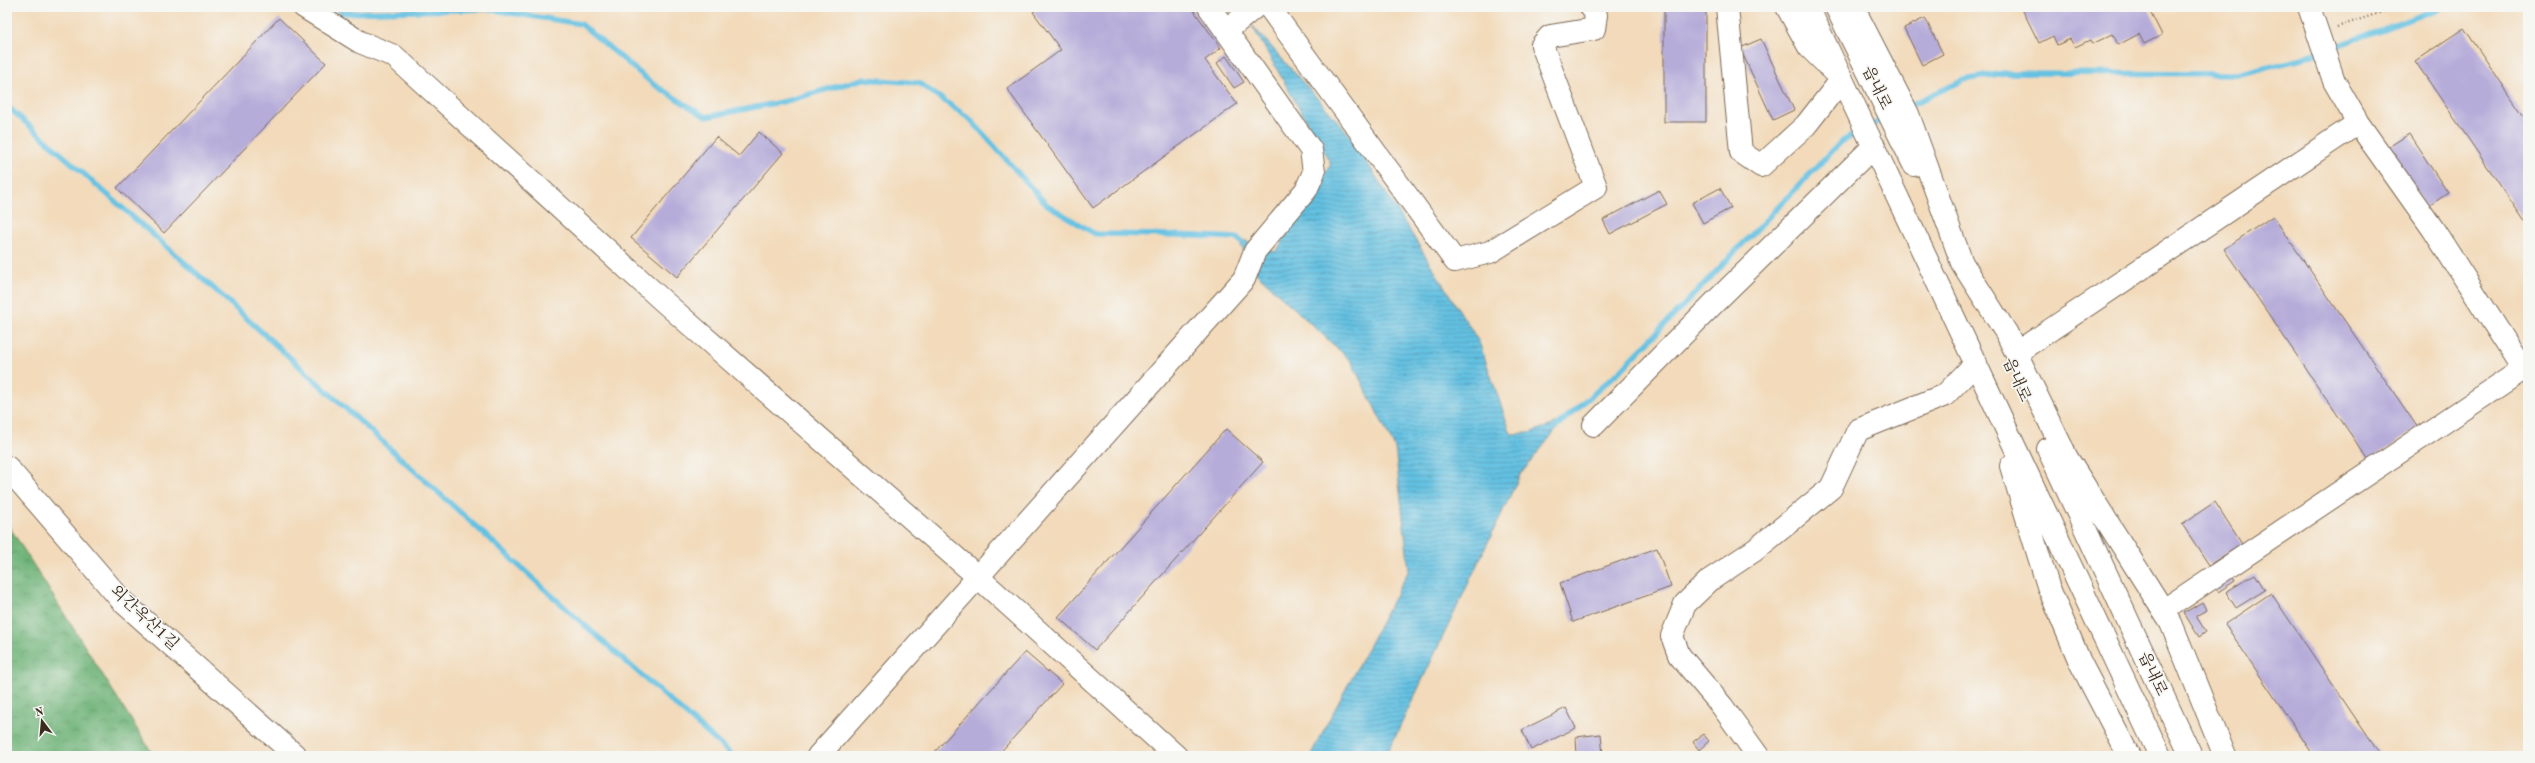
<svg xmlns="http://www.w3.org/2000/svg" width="2535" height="763" viewBox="0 0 2535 763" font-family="'Old Standard TT','Noto Serif KR',serif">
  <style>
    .forest { fill: url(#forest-crowns); stroke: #546e4b }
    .water { fill: url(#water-rules); stroke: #507680 }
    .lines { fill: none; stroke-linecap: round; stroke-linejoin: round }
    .stream { stroke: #64c1e2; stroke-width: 5.5 }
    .building { fill: #b5acd9 }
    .minor-casing { stroke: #7b6855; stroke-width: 24 }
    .path { stroke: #7b6855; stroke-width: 2.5; stroke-dasharray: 1 3; stroke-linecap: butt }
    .minor { stroke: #fff; stroke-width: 22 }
    .labels { text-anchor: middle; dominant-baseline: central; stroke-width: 3.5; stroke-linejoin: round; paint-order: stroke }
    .street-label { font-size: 16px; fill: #3b2a1e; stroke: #f6f6f2 }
  </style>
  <defs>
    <pattern id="forest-crowns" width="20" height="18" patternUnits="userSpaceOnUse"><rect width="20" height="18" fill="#6eb378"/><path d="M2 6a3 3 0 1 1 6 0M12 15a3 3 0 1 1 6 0" fill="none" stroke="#5c9262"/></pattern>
    <pattern id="water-rules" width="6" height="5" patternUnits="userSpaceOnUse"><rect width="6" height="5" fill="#64c1e2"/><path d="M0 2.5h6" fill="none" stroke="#549db7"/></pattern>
  </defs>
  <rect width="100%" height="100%" fill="#f6f6f2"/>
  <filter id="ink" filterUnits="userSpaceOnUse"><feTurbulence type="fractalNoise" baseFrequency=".025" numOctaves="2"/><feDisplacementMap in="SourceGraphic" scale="8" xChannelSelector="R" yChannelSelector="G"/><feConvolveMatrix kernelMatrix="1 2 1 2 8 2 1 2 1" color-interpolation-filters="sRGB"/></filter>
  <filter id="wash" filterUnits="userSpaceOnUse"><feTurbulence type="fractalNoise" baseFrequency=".012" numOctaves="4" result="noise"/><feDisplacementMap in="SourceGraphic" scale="16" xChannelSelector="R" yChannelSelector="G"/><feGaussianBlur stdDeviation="0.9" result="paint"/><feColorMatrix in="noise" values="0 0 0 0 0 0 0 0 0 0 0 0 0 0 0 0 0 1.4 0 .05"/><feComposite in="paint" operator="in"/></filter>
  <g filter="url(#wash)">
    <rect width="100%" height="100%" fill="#f2daba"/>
    <path class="forest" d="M7,523L154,756H7Z"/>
    <path class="water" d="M1251,24L1350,135L1479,342L1511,434L1529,433L1563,421L1520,475L1386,756H1310L1409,570L1395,448L1351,361L1256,273L1237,238L1276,252L1331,164Z"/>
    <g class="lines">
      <path class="stream" d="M337,7L343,13L487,9L581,24L653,84L706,117L786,101L863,79L919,83L970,119L1046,204L1095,234L1174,235L1237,238L1243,243
        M2328,49L2444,7
        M7,106L210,285L571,613L733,756
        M1908,106L1964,80L2004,73L2240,74L2302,59L2320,52
        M1869,127L1886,117
        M1557,426L1623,368L1841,142L1861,131"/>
    </g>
    <g id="blocks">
      <path class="building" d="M1040,7H1191L1221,48L1205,60L1237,104L1093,208L1007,89L1061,50L1033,12Z
        M1664,7H1706V122H1664Z
        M2021,7H2148L2162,35L2144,44L2139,34L2118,45L2113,34L2092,44L2090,40L2075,47L2070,39L2057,45L2053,36L2039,43Z
        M279,18L326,63L164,233L117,188Z
        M1925,18L1943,54L1922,65L1904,28Z
        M2464,28L2528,122V226L2415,61Z
        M1761,39L1794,110L1773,120L1740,48Z
        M1226,56L1244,82L1234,88L1217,63Z
        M759,132L783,153L677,277L631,238L716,137L739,156Z
        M2409,134L2448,193L2426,208L2387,148Z
        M1720,188L1731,208L1703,223L1692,203Z
        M1659,190L1667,204L1610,234L1603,220Z
        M2273,216L2418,428L2369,461L2224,249Z
        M1226,429L1263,462L1095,650L1058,617Z
        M2215,502L2242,544L2209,565L2182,524Z
        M1657,548L1671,587L1573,622L1560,583Z
        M2255,574L2265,590L2236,608L2226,592Z
        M2231,575L2235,581L2218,592L2214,586Z
        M2271,593L2381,756H2314L2225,624Z
        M2202,602L2206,610L2196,616L2206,632L2199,637L2184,613Z
        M1025,652L1062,684L997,756H931Z
        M1566,708L1576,728L1531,750L1522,730Z
        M1601,734L1603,756H1577L1576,737Z
        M1703,734L1709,741L1699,750L1693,742Z"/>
    </g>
  </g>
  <g filter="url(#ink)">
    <use href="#blocks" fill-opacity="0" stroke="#7b6855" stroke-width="1"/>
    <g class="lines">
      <defs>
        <path id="minor" d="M304,7L360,42L394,56L662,300L978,577L1176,756
          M1269,7L1455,261L1490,252L1596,187L1542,45L1550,36L1594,29L1596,15L1591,7
          M1727,7L1741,152L1761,166L1806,125L1842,79L1809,47L1787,7
          M1808,7L2160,756
          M1836,7L1914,165
          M1853,7L1908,114L1962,263L2007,334L2067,458L2171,623L2225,756
          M2309,7L2334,81L2358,123L2433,229L2523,369
          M1226,31L1255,7
          M2016,353L2358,123
          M1594,425L1715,302L1874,146
          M2048,449L2191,756
          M2011,466L2048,586L2080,662L2129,756
          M7,467L123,602L296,756
          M2164,610L2528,366
          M818,756L1244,279L1255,251L1306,190L1314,172L1311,150L1209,7
          M1758,756L1722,706L1679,655L1672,636L1685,604L1710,580L1755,550L1831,488L1858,430L1945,395L1976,363"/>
      </defs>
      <use href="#minor" class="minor-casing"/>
      <path class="path" d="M2337,27L2397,7"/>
      <use href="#minor" class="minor"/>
    </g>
  </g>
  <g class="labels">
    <g class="street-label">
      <text transform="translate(1876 88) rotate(64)">읍내로</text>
      <text transform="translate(2016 380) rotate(66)">읍내로</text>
      <text transform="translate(144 618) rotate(43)">외간옥산1길</text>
      <text transform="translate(2152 674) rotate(65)">읍내로</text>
    </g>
  </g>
  <rect width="2535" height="763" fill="none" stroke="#f6f6f2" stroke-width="24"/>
  <g transform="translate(42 721) rotate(344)" stroke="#f6f6f2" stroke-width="3" paint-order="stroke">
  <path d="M0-3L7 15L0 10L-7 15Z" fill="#3b2a1e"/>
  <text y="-6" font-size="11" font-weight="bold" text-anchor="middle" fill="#3b2a1e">N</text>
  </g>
</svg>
